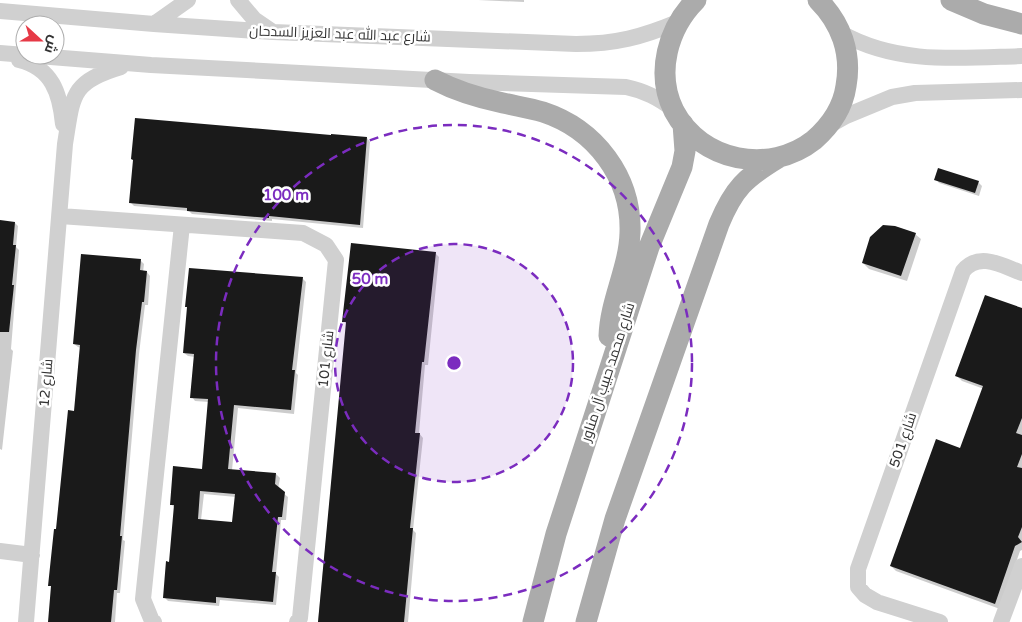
<svg xmlns="http://www.w3.org/2000/svg" width="1022" height="622" viewBox="0 0 1022 622" font-family="'Varela Round',Cairo,sans-serif">
  <style>
    .shadow { fill: #0003; fill-rule: evenodd }
    .building { fill: #1a1a1a; fill-rule: evenodd }
    .lines { fill: none; stroke-linecap: round; stroke-linejoin: round }
    .minor { stroke: #d0d0d0; stroke-width: 16 }
    .major { stroke: #ababab; stroke-width: 21 }
    .ring { fill: none; stroke: #7b2cbf; stroke-width: 2.5; stroke-dasharray: 9 6 }
    .labels { text-anchor: middle; dominant-baseline: central; stroke-width: 5; stroke-linejoin: round; paint-order: stroke }
    .street-label { font-size: 14px; fill: #333; stroke: #fff }
    .centre { fill: #7b2cbf; stroke: #fff; stroke-width: 2.5 }
    .ring-label { font-size: 15px; text-anchor: middle; font-weight: bold; fill: #7b2cbf; stroke: #fff; stroke-width: 5; stroke-linejoin: round; paint-order: stroke }
  </style>
  <rect width="100%" height="100%" fill="#fff"/>
  <path class="shadow" d="M478,0H524V2Z
    M367,138L370,142L363,228L272,219V221L192,214L189,211L134,206L130,202Z
    M936,179L978,182L982,186L979,196L939,183Z
    M0,221L15,223L18,226L16,247L19,250L11,349L13,351L2,450L0,449Z
    M915,234L921,239L907,281L869,269L863,263Z
    M435,253L439,257L428,365H425L419,433L423,438L413,530L416,533L408,622H318L347,324L343,321Z
    M140,260L144,264L143,272H147L150,276L148,305H145L139,354L123,540L125,541L120,593H117L115,622H49L52,587L50,585L75,412L81,348L78,347L74,344Z
    M302,278L306,282L296,373L298,375L294,414L238,408L232,470L276,474L280,478L278,489L288,497L286,520H281L276,574L279,577L276,605L220,600L219,606L168,601L164,597L170,563L175,508L171,504L203,470L209,402L195,401L192,397L195,357L188,356L184,353ZM204,494L236,497L233,523L201,520Z
    M1022,310V550L1020,551L1000,609L896,571L891,566L961,449L984,389L962,381L956,375Z"/>
  <path class="building" d="M135,118L331,135V134L367,137L360,225L269,216V218L187,211V208L129,203L133,160L131,159Z
    M938,168L979,181L975,193L934,180Z
    M0,220L15,222L13,245H16L12,285H14L9,332H0Z
    M883,225L895,226L916,233L901,276L862,263L870,237Z
    M351,243L436,252L424,362H422L415,433H420L410,528H413L404,622H318L346,322H342Z
    M81,254L141,259L140,270L147,271L144,302H142L136,350L120,536H122L117,590H114L111,622H48L51,586H48L54,529H56L68,410L74,411L80,345L73,344Z
    M189,268L303,277L292,370H295L291,410L234,405L228,469L276,473L275,484L285,492L282,517H278L272,572H276L273,602L216,597V603L163,598L166,561L169,562L174,505H170L173,466L202,469L208,399L190,398L194,354L183,353L187,307H185ZM200,491L235,494L232,522L198,519Z
    M985,295L1022,308V418L1016,433L1022,435V454L1017,467L1022,468V527L1018,537L1022,542L1015,546L995,604L890,566L936,439L960,448L983,386L955,376Z"/>
  <g class="lines">
    <path class="minor" d="M238,0L254,19L273,32
      M0,11L154,24L273,32L576,44C616,44 642,37 678,22
      M154,24L188,0
      M841,33C898,65 959,58 1022,56
      M0,53L151,65L469,82L626,87C645,91 658,98 673,109
      M19,60C52,68 60,93 63,124
      M830,125L846,116L892,97L915,93L1022,90
      M60,216L303,233L326,245L336,260L300,618L297,622
      M0,551L32,555
      M26,622L65,144C73,96 70,82 121,67
      M154,622L152,621L143,599L182,225
      M940,622L877,602L865,595L858,587V569L963,271C979,251 1003,266 1022,273
      M1001,622L1022,566"/>
    <path class="major" d="M696,0C668,28 655,73 674,111C701,162 770,175 814,140C830,126 843,107 846,86C852,53 841,23 818,0
      M951,0L984,14L1022,24
      M435,80C456,91 479,98 503,103C516,106 530,108 543,112C595,129 632,177 630,233C629,268 610,301 609,336
      M533,622L556,534L649,247L682,167L685,151L683,124
      M586,622L615,519L719,224C734,188 745,178 778,158"/>
  </g>
  <circle cx="454" cy="363" r="119" fill="#7b2cbf" fill-opacity=".12"/>
  <g class="ring">
    <circle cx="454" cy="363" r="119"/>
    <circle cx="454" cy="363" r="238"/>
  </g>
  <g class="labels">
    <g class="street-label">
      <text transform="translate(340 34) rotate(2)">شارع عبد الله عبد العزيز السدحان</text>
      <text transform="translate(326 359) rotate(-84)">شارع 101</text>
      <text transform="translate(608 372) rotate(-72)">شارع محمد حبيب آل مناور</text>
      <text transform="translate(46 383) rotate(-85)">شارع 12</text>
      <text transform="translate(903 440) rotate(-71)">شارع 501</text>
    </g>
  </g>
  <circle cx="454" cy="363" r="8" class="centre"/>
  <g class="ring-label">
    <text x="286" y="200">100 m</text>
    <text x="370" y="284">50 m</text>
  </g>
  <g transform="translate(40 40) rotate(111)"><circle r="24" fill="#ffffff" stroke="#adadad"/>
  <path d="M0-4L9 19L0 12L-9 19Z" fill="#e63946"/>
  <text y="-8" font-size="14" font-weight="bold" text-anchor="middle" fill="#333333">ش</text>
  </g>
</svg>
